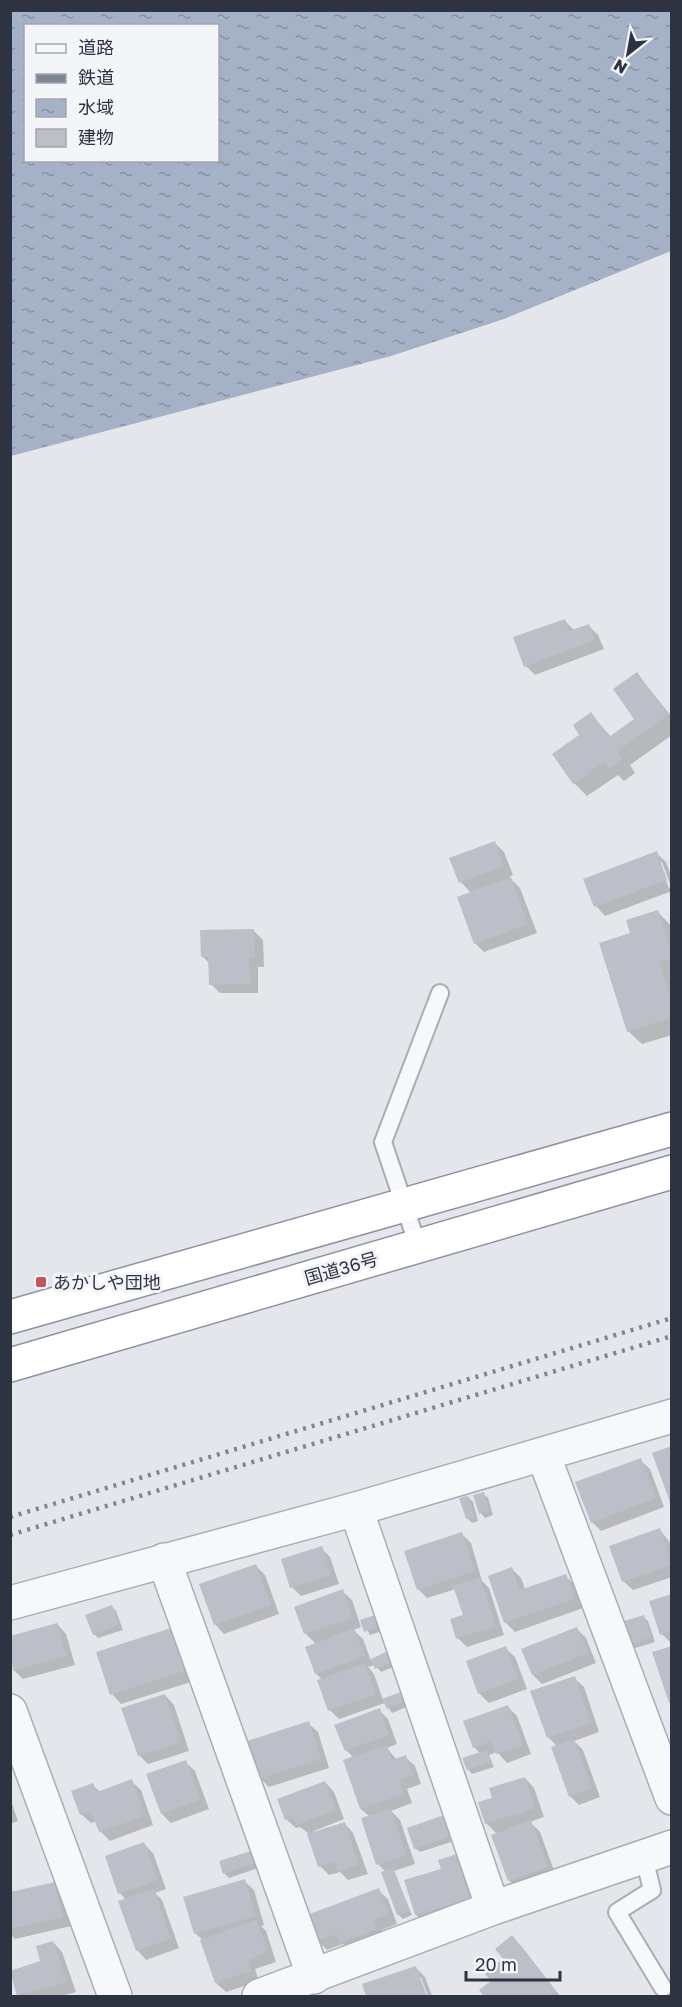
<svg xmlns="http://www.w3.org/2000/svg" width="682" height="2007" viewBox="0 0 682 2007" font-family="'Golos Text','Noto Sans JP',sans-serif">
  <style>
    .water { fill: url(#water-ripples); fill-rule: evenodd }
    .shadow { fill: #0003; fill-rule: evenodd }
    .building { fill: #bcbfc7 }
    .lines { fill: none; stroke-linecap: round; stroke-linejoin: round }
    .service-casing { stroke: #aaadb5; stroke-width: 20 }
    .minor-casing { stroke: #aaadb5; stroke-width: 36 }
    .trunk-casing { stroke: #8d93a0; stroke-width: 36 }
    .service { stroke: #f7f8f9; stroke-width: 16 }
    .minor { stroke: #f7f8f9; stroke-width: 33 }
    .trunk { stroke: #fff; stroke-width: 33 }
    .rail { stroke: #808593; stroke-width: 4.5; stroke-dasharray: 3 6; stroke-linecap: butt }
    .poi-dot { fill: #c1585c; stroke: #f4f5f8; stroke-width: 2 }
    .labels { text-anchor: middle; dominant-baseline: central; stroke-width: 6; stroke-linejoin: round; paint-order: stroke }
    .street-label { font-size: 18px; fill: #2e3342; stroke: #f4f5f8 }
    .poi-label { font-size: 18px; fill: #2e3342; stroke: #f4f5f8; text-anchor: start }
  </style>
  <defs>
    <pattern id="water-ripples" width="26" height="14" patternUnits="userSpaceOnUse" patternTransform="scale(1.5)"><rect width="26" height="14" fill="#a4b1c7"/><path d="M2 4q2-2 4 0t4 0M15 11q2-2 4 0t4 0" fill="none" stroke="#8691a3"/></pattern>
  </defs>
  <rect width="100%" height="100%" fill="#e5e6eb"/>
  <path class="water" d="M10,11H671V251L504,319L391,356L11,456ZM26,26H218V160H26Z"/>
  <path class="shadow" d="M564,620L574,630L589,626L598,635L604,649L535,675L526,666Z
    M637,674L672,717V735L630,765L635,773L624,781L618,775L587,796L574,783L581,735L591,714L611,737L636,719Z
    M494,842L504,852L513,875L509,877L520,888L537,933L484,952L475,943L471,893L461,882L451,858Z
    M656,853L666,862L672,878V891L605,916L596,906L585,879ZM659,862H662L671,887L669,888Z
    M658,912L672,927V1035L642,1044L628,1031L632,934Z
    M254,931L263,940L264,967H258V993H220L211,984L210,964L202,956Z
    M640,1460L650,1469L664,1507L601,1531L592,1522Z
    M483,1493L488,1498L493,1515L485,1518L481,1513Z
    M468,1497L473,1502L478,1521L472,1523L467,1518Z
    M660,1530L672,1545V1577L633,1590L623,1581Z
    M462,1534L471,1543L482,1581L489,1588L504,1635L467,1647L458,1638L465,1616L456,1589L427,1598L418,1589Z
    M321,1548L330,1557L339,1584L301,1596L292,1587Z
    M256,1566L265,1575L279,1614L224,1634L215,1624Z
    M512,1569L521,1578L525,1589L565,1575L574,1585L583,1608L515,1632L506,1623L490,1577Z
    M342,1591L352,1600L361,1627L353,1630L363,1639L371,1661L390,1652L398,1665L381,1672L375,1665L368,1667L374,1674L383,1700L403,1693L411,1705L392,1713L385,1703L339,1719L330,1710L322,1679L316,1674L306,1647L316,1644L305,1633Z
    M672,1595V1643H671L662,1634Z
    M112,1607L116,1611L123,1630L98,1638L94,1634Z
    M643,1617L648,1621L655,1642L635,1648L630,1644Z
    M362,1621L388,1629L370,1635Z
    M57,1624L66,1634L75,1665L23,1679L14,1670L10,1657V1637Z
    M171,1629L180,1639L194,1681L121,1704L112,1694Z
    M577,1629L586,1638L596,1663L542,1684L533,1675Z
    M505,1648L515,1657L527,1689L489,1703L479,1693Z
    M574,1678L584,1687L599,1732L574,1741L583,1750L600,1797L579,1805L570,1796L557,1746L548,1737Z
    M165,1695L174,1705L189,1751L148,1764L139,1755Z
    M508,1707L517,1716L531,1754L507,1763L497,1752L489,1755L494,1767L472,1774L468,1769L481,1754L474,1747Z
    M379,1710L388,1719L397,1744L387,1748L397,1760L405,1757L415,1766L421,1784L407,1789L412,1803L391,1811L400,1820L415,1864L394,1871L412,1915L403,1919L398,1914L385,1871L378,1864L370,1817L361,1809L345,1761L354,1758L346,1750Z
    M308,1723L318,1732L329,1768L269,1787L260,1778Z
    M185,1762L195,1771L209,1809L171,1823L162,1814L148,1775Z
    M525,1778L534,1788L544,1817L530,1822L540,1832L556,1876L518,1890L509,1880L497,1834L486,1823Z
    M131,1781L141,1790L153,1825L110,1841L100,1831L97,1821L91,1823L81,1814L93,1785L100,1792Z
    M325,1782L334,1792L344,1819L314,1831L315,1833L344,1823L353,1833L368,1874L348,1880L340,1872L329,1875L320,1866L308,1833L300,1827L296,1828L286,1819Z
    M10,1798L18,1821L10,1824Z
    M451,1821L457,1840L420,1852L415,1848Z
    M144,1844L153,1853L166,1889L155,1893L162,1900L179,1948L146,1960L137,1950L126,1900L120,1893Z
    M250,1852L258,1868L229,1878L224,1873Z
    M457,1856L466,1865L479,1908L425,1924L416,1915L443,1870Z
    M244,1881L254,1890L264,1925L261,1926L266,1931L276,1962L255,1969L259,1981L226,1992L216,1983L203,1940L195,1933Z
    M54,1884L64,1893L71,1926L15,1939L10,1934V1893Z
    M378,1890L388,1899L397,1924L382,1930L386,1939L351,1952L343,1944L327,1950L318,1941Z
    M512,1937L522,1947L560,1996H486L481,1991L493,1982Z
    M53,1942L62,1952L76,1992L61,1996H19L10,1973L42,1962Z
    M416,1968L425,1977L432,1996H428L421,1977H418L425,1996H368L364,1985Z"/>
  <path class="building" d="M565,619L569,631L589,624L595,640L524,667L513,637Z
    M637,672L668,715L618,751L623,759L610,768L604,762L573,784L552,754L579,735L573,725L591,712L609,737L634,719L613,689Z
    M495,841L504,866L459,883L449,858Z
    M657,851L667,880L594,907L583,879Z
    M511,877L528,924L474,944L457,897Z
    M658,910L672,955V958L659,962L672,1001V1018L627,1032L599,943L630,933L626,920Z
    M254,929L255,958H249L250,984L209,985L208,957H201L200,930Z
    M672,1446V1505H671L652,1453Z
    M641,1458L656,1498L591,1523L575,1482Z
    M484,1492L489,1511L479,1514L473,1495Z
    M468,1496L475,1517L466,1519L459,1498Z
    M660,1528L672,1565L622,1582L609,1546Z
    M462,1532L475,1571L417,1590L404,1551Z
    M322,1546L331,1575L290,1588L281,1559Z
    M256,1564L271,1605L214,1625L199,1584Z
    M512,1567L520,1590L566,1574L575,1599L504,1623L488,1576Z
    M480,1577L496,1626L456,1639L450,1619L463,1615L453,1586Z
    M343,1589L352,1618L304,1634L294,1607Z
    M672,1594V1631L660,1635L649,1601Z
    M112,1605L119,1625L93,1635L85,1615Z
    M381,1613L385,1625L364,1632L360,1620Z
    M644,1615L651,1637L629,1645L621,1622Z
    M57,1623L67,1656L13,1671L10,1636Z
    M577,1627L588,1653L532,1675L521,1649Z
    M171,1628L185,1671L110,1695L96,1652Z
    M354,1628L365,1656L315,1674L305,1647Z
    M506,1646L518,1679L478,1694L466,1661Z
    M672,1646V1702L669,1703L652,1652Z
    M390,1650L395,1660L375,1669L371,1659Z
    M365,1663L376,1694L328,1711L317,1680Z
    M575,1676L591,1723L547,1738L530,1691Z
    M403,1691L407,1701L387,1709L382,1699Z
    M165,1694L181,1742L138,1756L121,1708Z
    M508,1705L523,1745L496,1754L491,1741L473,1748L463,1721Z
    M380,1708L389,1735L345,1751L334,1725Z
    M309,1721L321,1759L259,1779L247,1741Z
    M574,1739L592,1788L569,1797L551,1747Z
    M387,1745L392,1760L406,1755L413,1775L399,1780L404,1794L360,1809L343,1760Z
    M487,1750L490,1762L467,1770L462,1758Z
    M186,1760L200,1800L161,1814L146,1774Z
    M525,1777L535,1808L485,1824L478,1802L492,1798L489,1788Z
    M132,1779L145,1816L99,1832L91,1811L80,1815L71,1791L93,1783L97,1792Z
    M325,1781L336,1810L296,1825L293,1817L285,1820L277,1799Z
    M391,1809L406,1855L376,1865L361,1818Z
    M447,1814L454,1835L414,1849L407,1828Z
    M531,1820L548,1867L508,1881L491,1835Z
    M345,1822L359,1864L338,1872L334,1862L318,1867L307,1834Z
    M144,1842L158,1880L118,1894L105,1856Z
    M251,1851L255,1863L223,1874L219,1861Z
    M457,1854L471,1899L415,1915L404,1880L441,1869L438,1860Z
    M393,1867L409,1911L397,1915L381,1872Z
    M245,1879L256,1916L194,1934L183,1897Z
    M55,1882L63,1917L10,1929V1892Z
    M379,1888L389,1914L374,1920L377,1929L340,1943L337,1934L317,1941L307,1915Z
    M154,1889L171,1939L136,1951L118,1901Z
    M257,1920L268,1952L247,1960L251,1971L215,1983L200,1940Z
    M512,1935L556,1992L549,1996H484L479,1990L491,1981L484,1973L503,1959L495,1949Z
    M53,1941L67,1982L17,1996L10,1971L40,1961L36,1946Z
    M416,1966L427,1996H366L362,1984Z"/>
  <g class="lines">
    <defs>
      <path id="service" d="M418,1246L383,1142L440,993
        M644,1857L652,1890L617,1912L663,1988"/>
      <path id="minor" d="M543,1454L672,1798
        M356,1509L493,1908
        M164,1560L314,1977
        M10,1603L356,1509L672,1416
        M10,1711L115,1996
        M259,1996L493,1908L672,1847"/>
      <path id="trunk" d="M10,1317L672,1129
        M10,1365L672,1172"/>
    </defs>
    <use href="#service" class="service-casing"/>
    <use href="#minor" class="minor-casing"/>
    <use href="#trunk" class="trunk-casing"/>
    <use href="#service" class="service"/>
    <use href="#minor" class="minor"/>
    <use href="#trunk" class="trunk"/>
    <path class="rail" d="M10,1517L672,1318
      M10,1535L672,1336"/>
  </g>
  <rect class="poi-dot" x="35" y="1276" width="12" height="12" rx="3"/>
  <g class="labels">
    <g class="street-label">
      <text transform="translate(341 1268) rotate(-16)">国道36号</text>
    </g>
    <g class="poi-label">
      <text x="53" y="1282">あかしや団地</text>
    </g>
  </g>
  <rect width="682" height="2007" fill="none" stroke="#2e3342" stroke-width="24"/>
  <rect x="24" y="24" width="195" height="138" fill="#f4f5f8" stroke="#a5a7af" stroke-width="1.5"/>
  <rect x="36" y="44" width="30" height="9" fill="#f7f8f9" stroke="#a5a7af" stroke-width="1.5"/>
  <text x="78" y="54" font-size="18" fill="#2e3342">道路</text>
  <rect x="36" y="74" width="30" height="9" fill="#808593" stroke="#a5a7af" stroke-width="1.5"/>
  <text x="78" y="84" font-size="18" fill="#2e3342">鉄道</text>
  <rect x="36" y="99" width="30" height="18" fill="url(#water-ripples)" stroke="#a5a7af" stroke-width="1.5"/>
  <text x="78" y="114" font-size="18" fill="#2e3342">水域</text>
  <rect x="36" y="129" width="30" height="18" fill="#bcbfc7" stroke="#a5a7af" stroke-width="1.5"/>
  <text x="78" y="144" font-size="18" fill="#2e3342">建物</text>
  <g transform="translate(628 54) rotate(211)" stroke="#f4f5f8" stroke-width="4.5" paint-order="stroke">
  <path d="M0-4.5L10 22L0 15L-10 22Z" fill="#2e3342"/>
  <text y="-9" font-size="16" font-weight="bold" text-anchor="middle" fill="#2e3342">N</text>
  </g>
  <path d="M466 1971v9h94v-9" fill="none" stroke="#2e3342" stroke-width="3"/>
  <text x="475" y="1971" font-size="18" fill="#2e3342" stroke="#f4f5f8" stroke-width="4.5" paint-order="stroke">20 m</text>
</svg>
